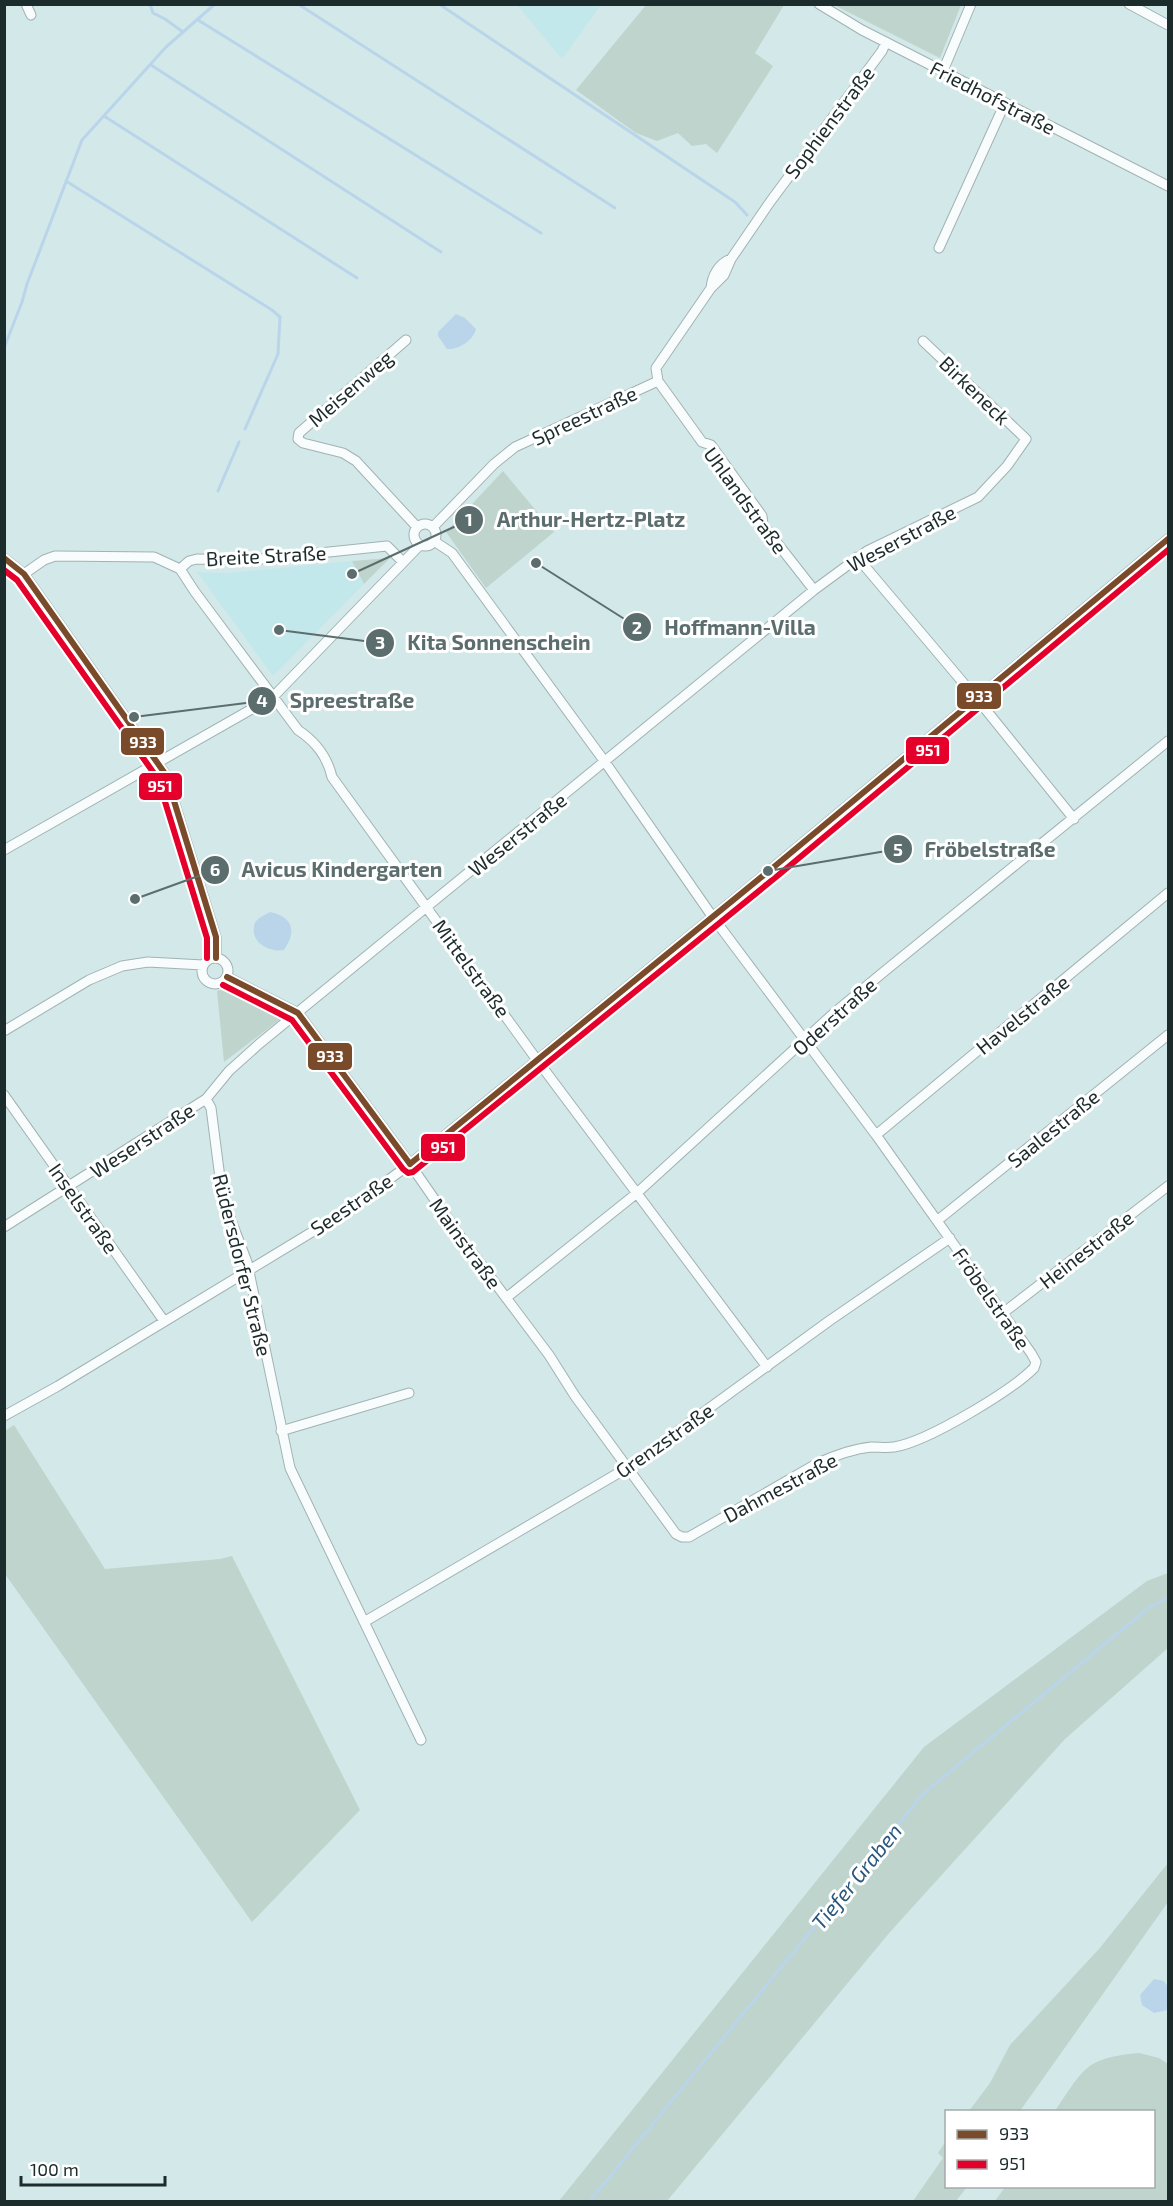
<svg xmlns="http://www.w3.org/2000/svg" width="1173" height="2206" viewBox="0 0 1173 2206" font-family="'Exo 2',sans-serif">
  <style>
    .built { fill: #c3e8eb }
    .green { fill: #bed4cc }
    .water { fill: #bad5ea }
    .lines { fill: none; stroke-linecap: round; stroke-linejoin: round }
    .stream { stroke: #bad5ea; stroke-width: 3 }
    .minor-casing { stroke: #a2b2b3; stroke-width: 11 }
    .minor { stroke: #f8fcfc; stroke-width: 9 }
    .bus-1-casing { stroke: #fff; stroke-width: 10 }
    .bus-2-casing { stroke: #fff; stroke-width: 10 }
    .bus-1 { stroke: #7a4b2a; stroke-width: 6 }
    .bus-2 { stroke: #e4002b; stroke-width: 6 }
    .labels { text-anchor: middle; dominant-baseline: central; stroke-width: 6; stroke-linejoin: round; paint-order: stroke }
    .street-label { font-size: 20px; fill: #1c2b2c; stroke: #fff }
    .water-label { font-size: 21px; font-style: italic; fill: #29567d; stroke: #fff }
    .leader { fill: none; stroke: #5c6d6e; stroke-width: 2 }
    .callout-dot { fill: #5c6d6e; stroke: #fff; stroke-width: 2 }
    .mark-label { font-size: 18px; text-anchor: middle; font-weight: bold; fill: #fff }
    .callout-label { font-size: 21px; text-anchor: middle; font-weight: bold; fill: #5c6d6e; stroke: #fff; stroke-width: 6; stroke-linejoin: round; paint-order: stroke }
    .line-badge { stroke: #fff; stroke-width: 2 }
    .badge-label { font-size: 16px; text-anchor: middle; font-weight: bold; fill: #fff }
  </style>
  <rect width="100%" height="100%" fill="#d3e8e9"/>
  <path class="built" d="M517,5H601L562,59Z
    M352,561L364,584L273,676L197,572L227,573Z"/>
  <path class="green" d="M646,5H784L755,53L773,66L717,153L706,144L692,146L678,133L657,141L636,133L576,90Z
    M834,5H961L940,58Z
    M503,471L554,532L486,588L446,532Z
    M390,558L364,584L352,561Z
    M228,984C249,991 269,1001 287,1014L224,1062L217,991L223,989Z
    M14,1425L105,1569L220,1559L232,1556L360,1810L252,1922L5,1574V1431Z
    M1168,1573V1648L1065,1739L890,1932L667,2201H559L924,1747L1147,1581Z
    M1168,1863V1902L1020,2111H969L990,2083L1010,2045L1099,1949Z
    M1139,2053L1159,2058L1168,2064V2201H995L1005,2187L1154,2186V2112L1055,2111C1084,2069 1084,2058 1139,2053Z
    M946,2141V2186L967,2187L956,2201H913L943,2158L938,2153Z"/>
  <path class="water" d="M456,314L465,318L476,329C473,341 458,350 447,349L438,336V332Z
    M270,912C293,917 297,931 284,950C270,953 248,942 255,923C257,918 265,915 270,912Z
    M1154,1979L1164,1981L1168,1987V2010L1154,2013L1142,2005L1140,1995Z"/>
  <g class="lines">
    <path class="stream" d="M150,4L153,13L165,19L183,32
      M298,4L615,208
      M439,4L735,202L747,215
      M198,20L541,233
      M151,65L441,252
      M104,116L357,278
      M66,181L272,310L280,317L278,354L245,429
      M4,348L22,302L27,284L82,140L166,47L215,4
      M218,491L239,442
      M589,2202L923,1794L1147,1609L1168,1598"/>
    <defs>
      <path id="minor" d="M26,4L31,15
        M819,4L862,30L1168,186
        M1129,4L1168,25
        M943,71L971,4
        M939,248L1005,103
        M711,288C712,276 719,263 731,259
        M406,340L299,433L298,439L303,443L343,453L356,461L417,527
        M414 535a11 11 0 1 1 22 0a11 11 0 1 1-22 0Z
        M433,527L494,464L515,447L658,381
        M857,557L982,705L1074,819
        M4,558L24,574L166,775L216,937V958
        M180,569L195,592L298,730C316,742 327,756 332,777L537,1060L767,1367
        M24,574L44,560L55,556L154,557L180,569L189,561L197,559L251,560L387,546L403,562
        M814,590L763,525L762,516L711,445L702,442L658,381L656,368L711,288L724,275L731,259L770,202L882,51L886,42
        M4,850L273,697L420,545
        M202 971a13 13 0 1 1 26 0a13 13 0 1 1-26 0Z
        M227,977L298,1013L410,1164L462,1239L549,1355L575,1396L676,1534L682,1537H689L818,1463C836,1455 852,1449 871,1447C879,1447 887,1448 894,1447C927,1442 1011,1391 1034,1368L1036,1362L1031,1353L876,1135L712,916L605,762L452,553L434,541
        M4,1031L89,980L122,966L148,962L203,965
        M4,1095L164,1321
        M206,1099L211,1108L220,1178L229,1215L247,1262L290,1468L421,1740
        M876,1135L1168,893
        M938,1220L1168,1035
        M4,1227L206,1099L229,1071L259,1044L814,590L867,551L978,497L1007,466L1026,439L923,341
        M506,1298L637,1193L834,1013L886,970L1168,741
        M1003,1313L1168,1186
        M4,1416L58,1386L345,1212L410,1164L775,866L1168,539
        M281,1431L409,1393
        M364,1622L627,1468L829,1321L950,1238"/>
    </defs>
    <use href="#minor" class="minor-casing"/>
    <use href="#minor" class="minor"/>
    <defs>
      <path id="bus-1" d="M4,558L24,574L166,775L216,937V958
        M227,977L298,1013L410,1164
        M410,1164L775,866L1168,539"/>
      <path id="bus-2" d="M4,570L17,580L158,779L207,938V958
        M223,985L292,1020L403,1169L408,1173L413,1172L781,873L1168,550"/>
    </defs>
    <use href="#bus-1" class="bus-1-casing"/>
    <use href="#bus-2" class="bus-2-casing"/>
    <use href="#bus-1" class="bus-1"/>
    <use href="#bus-2" class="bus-2"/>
  </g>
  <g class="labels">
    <g class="street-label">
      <text transform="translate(993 97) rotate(27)">Friedhofstraße</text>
      <text transform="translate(829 122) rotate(-53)">Sophienstraße</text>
      <text transform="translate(350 388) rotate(-41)">Meisenweg</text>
      <text transform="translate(975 390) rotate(44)">Birkeneck</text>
      <text transform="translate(584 415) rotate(-25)">Spreestraße</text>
      <text transform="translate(746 500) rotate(54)">Uhlandstraße</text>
      <text transform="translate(901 538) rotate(-28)">Weserstraße</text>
      <text transform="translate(266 555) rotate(-3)">Breite Straße</text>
      <text transform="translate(517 834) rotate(-39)">Weserstraße</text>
      <text transform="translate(472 968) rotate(54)">Mittelstraße</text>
      <text transform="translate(1022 1014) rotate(-39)">Havelstraße</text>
      <text transform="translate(834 1016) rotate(-42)">Oderstraße</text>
      <text transform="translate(1053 1128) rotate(-39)">Saalestraße</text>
      <text transform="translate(142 1140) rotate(-33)">Weserstraße</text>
      <text transform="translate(351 1204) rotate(-34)">Seestraße</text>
      <text transform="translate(84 1208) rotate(55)">Inselstraße</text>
      <text transform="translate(466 1243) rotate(54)">Mainstraße</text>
      <text transform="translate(1086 1249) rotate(-38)">Heinestraße</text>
      <text transform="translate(243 1265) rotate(76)">Rüdersdorfer Straße</text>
      <text transform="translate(992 1298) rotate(55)">Fröbelstraße</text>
      <text transform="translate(664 1440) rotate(-35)">Grenzstraße</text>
      <text transform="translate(780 1487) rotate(-28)">Dahmestraße</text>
    </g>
    <g class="water-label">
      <text transform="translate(856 1876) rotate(-51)">Tiefer Graben</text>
    </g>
  </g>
  <path class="leader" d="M352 574L469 520M536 563L637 627M279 630L380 643M134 717L262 701M768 871L898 849M135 899L215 870"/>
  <g class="callout-dot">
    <circle cx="352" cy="574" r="6"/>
    <circle cx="536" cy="563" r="6"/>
    <circle cx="279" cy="630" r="6"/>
    <circle cx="134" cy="717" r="6"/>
    <circle cx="768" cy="871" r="6"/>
    <circle cx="135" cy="899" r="6"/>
    <circle cx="469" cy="520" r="15"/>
    <circle cx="637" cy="627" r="15"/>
    <circle cx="380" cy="643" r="15"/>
    <circle cx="262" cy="701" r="15"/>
    <circle cx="898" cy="849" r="15"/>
    <circle cx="215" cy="870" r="15"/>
  </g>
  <g class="mark-label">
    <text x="469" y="526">1</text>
    <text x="637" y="634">2</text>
    <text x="380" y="649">3</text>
    <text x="262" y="707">4</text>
    <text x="898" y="856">5</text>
    <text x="215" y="876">6</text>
  </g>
  <g class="callout-label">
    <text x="591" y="527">Arthur-Hertz-Platz</text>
    <text x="740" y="635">Hoffmann-Villa</text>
    <text x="499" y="650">Kita Sonnenschein</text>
    <text x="352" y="708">Spreestraße</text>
    <text x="990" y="857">Fröbelstraße</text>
    <text x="342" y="877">Avicus Kindergarten</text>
  </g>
  <g class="line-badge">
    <rect x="956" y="682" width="46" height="28" rx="6" fill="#7a4b2a"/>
    <rect x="120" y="727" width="45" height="29" rx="6" fill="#7a4b2a"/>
    <rect x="905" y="736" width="45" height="29" rx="6" fill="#e4002b"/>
    <rect x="138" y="772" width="45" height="29" rx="6" fill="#e4002b"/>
    <rect x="307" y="1042" width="46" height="29" rx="6" fill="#7a4b2a"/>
    <rect x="420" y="1133" width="46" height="29" rx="6" fill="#e4002b"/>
  </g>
  <g class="badge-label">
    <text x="979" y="702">933</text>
    <text x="143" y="748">933</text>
    <text x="928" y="756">951</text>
    <text x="160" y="792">951</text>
    <text x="330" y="1062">933</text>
    <text x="443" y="1153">951</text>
  </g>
  <rect width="1173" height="2206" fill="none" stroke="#1c2b2c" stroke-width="12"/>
  <rect x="945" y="2110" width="210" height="78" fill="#ffffff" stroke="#a4aaab" stroke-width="1.5"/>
  <rect x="957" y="2130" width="30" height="9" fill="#7a4b2a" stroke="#a4aaab" stroke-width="1.5"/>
  <text x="999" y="2140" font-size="18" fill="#1c2b2c">933</text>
  <rect x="957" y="2160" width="30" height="9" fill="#e4002b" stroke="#a4aaab" stroke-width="1.5"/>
  <text x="999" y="2170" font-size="18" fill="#1c2b2c">951</text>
  <path d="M21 2176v9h144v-9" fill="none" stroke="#1c2b2c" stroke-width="3"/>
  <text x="30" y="2176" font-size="18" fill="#1c2b2c" stroke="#ffffff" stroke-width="4.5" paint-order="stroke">100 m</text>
</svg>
